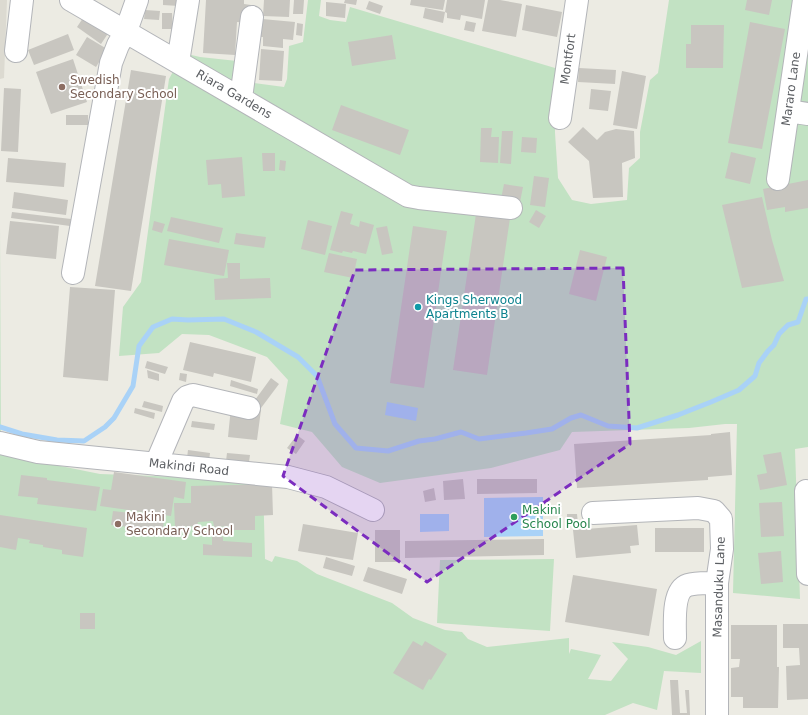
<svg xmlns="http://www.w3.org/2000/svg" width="808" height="715" viewBox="0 0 808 715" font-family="'DejaVu Sans',sans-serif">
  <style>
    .education { fill: #dcdad1 }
    .green { fill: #c2e2c3 }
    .water { fill: #a9d2f7 }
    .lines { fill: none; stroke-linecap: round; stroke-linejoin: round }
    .stream { stroke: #a9d2f7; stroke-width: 5 }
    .building { fill: #c8c6c0 }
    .minor-casing { stroke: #b3b5b9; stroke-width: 24 }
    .minor { stroke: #fff; stroke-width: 22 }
    .marked { fill: #7b2cbf; fill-opacity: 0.2; stroke: #7b2cbf; stroke-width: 3; stroke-dasharray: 8 5; stroke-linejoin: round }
    .education-dot { fill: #8d6e63; stroke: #fff; stroke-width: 1.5 }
    .culture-dot { fill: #0f9aa8; stroke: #fff; stroke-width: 1.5 }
    .leisure-dot { fill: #2e9e5b; stroke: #fff; stroke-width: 1.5 }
    .labels { text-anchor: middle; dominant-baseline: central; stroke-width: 4; stroke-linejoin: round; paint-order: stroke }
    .street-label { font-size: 12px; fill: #5b5e62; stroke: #fff }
    .education-label { font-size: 12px; fill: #785e54; stroke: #fff; text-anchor: start }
    .culture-label { font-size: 12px; fill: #0d838f; stroke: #fff; text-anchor: start }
    .leisure-label { font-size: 12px; fill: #27864d; stroke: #fff; text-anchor: start }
  </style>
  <rect width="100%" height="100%" fill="#ecebe3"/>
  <path class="education" d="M0,0H7L4,78L0,79Z"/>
  <path class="green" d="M308,0H321L319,16L330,20L346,22L350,7L555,68V133L558,178L572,200L591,204L627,200L629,168L640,158V132L650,80L658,73L669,0H808V447L795,449L800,599L733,593L737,424H725L689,428L572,432L560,450L491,468L380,483L342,467L312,432L280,424L288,380L267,357L209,335L182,334L159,353L119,356L123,307L141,282L169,79L183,53L200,57L237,61L254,83L284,87L287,79L289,46L303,42Z
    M0,225L1,454L100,474L263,480L265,559L272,562L275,556L297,561L317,574L392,603L413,618L445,630L462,632L468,639L487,647L569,638V654L571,649L601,655L588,679L611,681L628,659L612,642L648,647L676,655L701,641V673L664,671L657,710L633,703L605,715H0Z
    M554,559L550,631L437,623L440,560Z"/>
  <path class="water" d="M387,402L418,408L416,421L385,415Z
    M543,497V536L484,537V498Z
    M420,514H449V531L420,532Z"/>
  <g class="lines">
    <path class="stream" d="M0,427L22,434L57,440L84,441L105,427L114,418L133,386L139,346L153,327L172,319L188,320L224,319L256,332L298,357L317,376L335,424L356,448L388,451L419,441L435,439L461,432L479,439L526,433L552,429L571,418L581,415L608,426L637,428L678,415L711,402L739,390L755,376L759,363L768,351L774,345L779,334L788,325L798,322L806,299H808"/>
  </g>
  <path class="building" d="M163,0H179V6L163,5Z
    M206,0H244V4L251,5L250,23L237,22L235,55L203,53Z
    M264,0H290L289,17L263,16Z
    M294,0H304L303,14H293Z
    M345,0H357L356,5L344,3Z
    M411,0H445L443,10L410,5Z
    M447,0H485L482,19L461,15L460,20L447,18V13L445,12Z
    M488,0H500L522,4L516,37L482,31Z
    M747,0H772L769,15L745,10Z
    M369,1L383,6L380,14L366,9Z
    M326,2L346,4L345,18L326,16Z
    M526,5L562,12L557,37L522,30Z
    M425,8L445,12L443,23L423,18Z
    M145,10L160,11L159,20L144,19Z
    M162,13H172L173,29H162Z
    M85,15L109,32L101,44L77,27Z
    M262,19L295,22L293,40L283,39V48L263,46V37H260Z
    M466,21L476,23L474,32L464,30Z
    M750,22L785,29L762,149L728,143Z
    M297,23L303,24L302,36L296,35Z
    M691,25H724L723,68H686V44H691Z
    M68,34L74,50L34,65L28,50Z
    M392,35L396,59L352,66L348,42Z
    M87,37L107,49L96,67L76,55Z
    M261,49L284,51L282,81L259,80Z
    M73,59L87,102L51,114L36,72Z
    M579,68L616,70L615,84L578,82Z
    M131,70L166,76L131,291L95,286Z
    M622,71L646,76L637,129L613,125Z
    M4,88L21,89L18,152L1,151Z
    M591,89L611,91L608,111L589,109Z
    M341,105L409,130L400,155L332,130Z
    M66,115H88V125H66Z
    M583,127L597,140L605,132L616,129L634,131L635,158L622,163L623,197L593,198L589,161L568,142Z
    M481,128H492L491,137H499L498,163L480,162Z
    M502,131H513L511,164L500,163Z
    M522,137L537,138L536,153L521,152Z
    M731,152L756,158L750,184L725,178Z
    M262,153H275V171H263Z
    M242,157L245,196L222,198L221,184L208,185L206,160Z
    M8,158L66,163L64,187L6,182Z
    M280,160L286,161L285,171L279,170Z
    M534,176L549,178L545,207L530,205Z
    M808,180V208L785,212V207L767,210L763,189Z
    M504,184L523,187L520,202L501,199Z
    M14,192L68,200L66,215L12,208Z
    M762,197L772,240L784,281L742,288L722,205Z
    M536,210L546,216L539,228L529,222Z
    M341,211L353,214L350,224L359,227L360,221L374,225L366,254L353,251L352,253L343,251L342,253L330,250Z
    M12,212L71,219L70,226L11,218Z
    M476,214L510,218L487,375L453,370Z
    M171,217L223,228L219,243L167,231Z
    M308,220L332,226L325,255L301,249Z
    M10,221L59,226L56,259L6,254Z
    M154,221L165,224L162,233L152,230Z
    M387,226L393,253L382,255L376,228Z
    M413,226L447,231L424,388L390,383Z
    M236,233L266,237L264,248L234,244Z
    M169,239L229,250L224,276L164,265Z
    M580,250L607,257L596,301L569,294Z
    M329,253L357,259L353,278L324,272Z
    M227,263H240V279L270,278L271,298L215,300L214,279L228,278Z
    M70,287L115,290L108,381L63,377Z
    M190,342L256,357L251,382L214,373L213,377L183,370Z
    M147,361L168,367L165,374L145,368Z
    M147,370L159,374V381L148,378Z
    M180,373L187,374L186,382L179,380Z
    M271,378L279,384L261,408L255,400Z
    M231,380L258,389L257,394L230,386Z
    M144,401L163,406L162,412L142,407Z
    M231,407L261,410L257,440L228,437Z
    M135,408L155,413L154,419L134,413Z
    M192,421L215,424L214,430L191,427Z
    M730,432L732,475L708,477V480L577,488L574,444L711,435V434Z
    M297,435L305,441L296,454L287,448Z
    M188,450L210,453L209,461L187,458Z
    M781,452L787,485L760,490L757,475L767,473L763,455Z
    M227,453L250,455L249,462L226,461Z
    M114,472L186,482L184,499L174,497L171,516L100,506L103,489L111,490Z
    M21,475L47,478V480L100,487L96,511L37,504L38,498L18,496Z
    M463,479L465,499L444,500L443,481Z
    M477,479H537V493L477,494Z
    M272,484L273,515L255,516V530H232V526L214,527L213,521L198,522L197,526L175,527L174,503H191V486Z
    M434,488L436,500L425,502L423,491Z
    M782,502L784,536L761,537L759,503Z
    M113,511L164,517L163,531L111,525Z
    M567,514H577L578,524H567Z
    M0,515L87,528L83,557L62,554V550L43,547V545L29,543L30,540L18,538L16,550L0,547Z
    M303,524L358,533L353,560L298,551Z
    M637,525L639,545L630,546L631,553L576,558L573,530Z
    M655,528H704V552H655Z
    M375,530H400V562H375Z
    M212,536L223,537V541L252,543V557L203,555V544L212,545Z
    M544,539V555L405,558V541Z
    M781,551L783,582L761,584L758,553Z
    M326,557L355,566L352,576L323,568Z
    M368,567L407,579L402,594L363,581Z
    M573,575L657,589L649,636L565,622Z
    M80,613H95V629H80Z
    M783,624H808V699L787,700L786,666L800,665L799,648H783Z
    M731,625H777V667H779L778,708H743V697H731V668L739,667L740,659H731Z
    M413,641L422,646L425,641L447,654L431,680L429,679L423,690L393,673Z
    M670,680H678L680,713H687L685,690H689L690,715H672Z"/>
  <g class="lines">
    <defs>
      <path id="minor" d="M71,0L408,196L419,198L511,208
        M16,51L22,0
        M178,62L188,0
        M241,98L252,17
        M788,111L808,114
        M560,118L577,0
        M778,179L804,0
        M73,273L111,63L118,45L126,31L137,0
        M0,443L38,452L288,477L326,487L373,510
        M156,464L183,401L187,397L193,395L249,408
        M806,491L808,574
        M593,513L698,508L714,511L721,519L722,549L717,583V715
        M675,638C675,624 672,590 688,585C697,582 708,583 717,583"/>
    </defs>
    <use href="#minor" class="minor-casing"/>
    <use href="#minor" class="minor"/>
  </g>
  <path class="marked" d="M623,268L630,444L427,582L283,476L355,270Z"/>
  <g class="education-dot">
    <circle cx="62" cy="87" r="4"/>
    <circle cx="118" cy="524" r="4"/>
  </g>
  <circle class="culture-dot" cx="418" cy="307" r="4"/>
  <circle class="leisure-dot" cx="514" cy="517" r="4"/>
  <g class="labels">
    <g class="street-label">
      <text transform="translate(568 59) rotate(-82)">Montfort</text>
      <text transform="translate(791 89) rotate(-82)">Mararo Lane</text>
      <text transform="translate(234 94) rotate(30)">Riara Gardens</text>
      <text transform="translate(189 467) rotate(6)">Makindi Road</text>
      <text transform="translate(719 587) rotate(-88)">Masanduku Lane</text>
    </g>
    <g class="education-label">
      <text x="70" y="80">Swedish<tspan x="70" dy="14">Secondary School</tspan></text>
      <text x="126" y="517">Makini<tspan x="126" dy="14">Secondary School</tspan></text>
    </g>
    <g class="culture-label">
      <text x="426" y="300">Kings Sherwood<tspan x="426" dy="14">Apartments B</tspan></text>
    </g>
    <g class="leisure-label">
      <text x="522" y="510">Makini<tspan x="522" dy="14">School Pool</tspan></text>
    </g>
  </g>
</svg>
